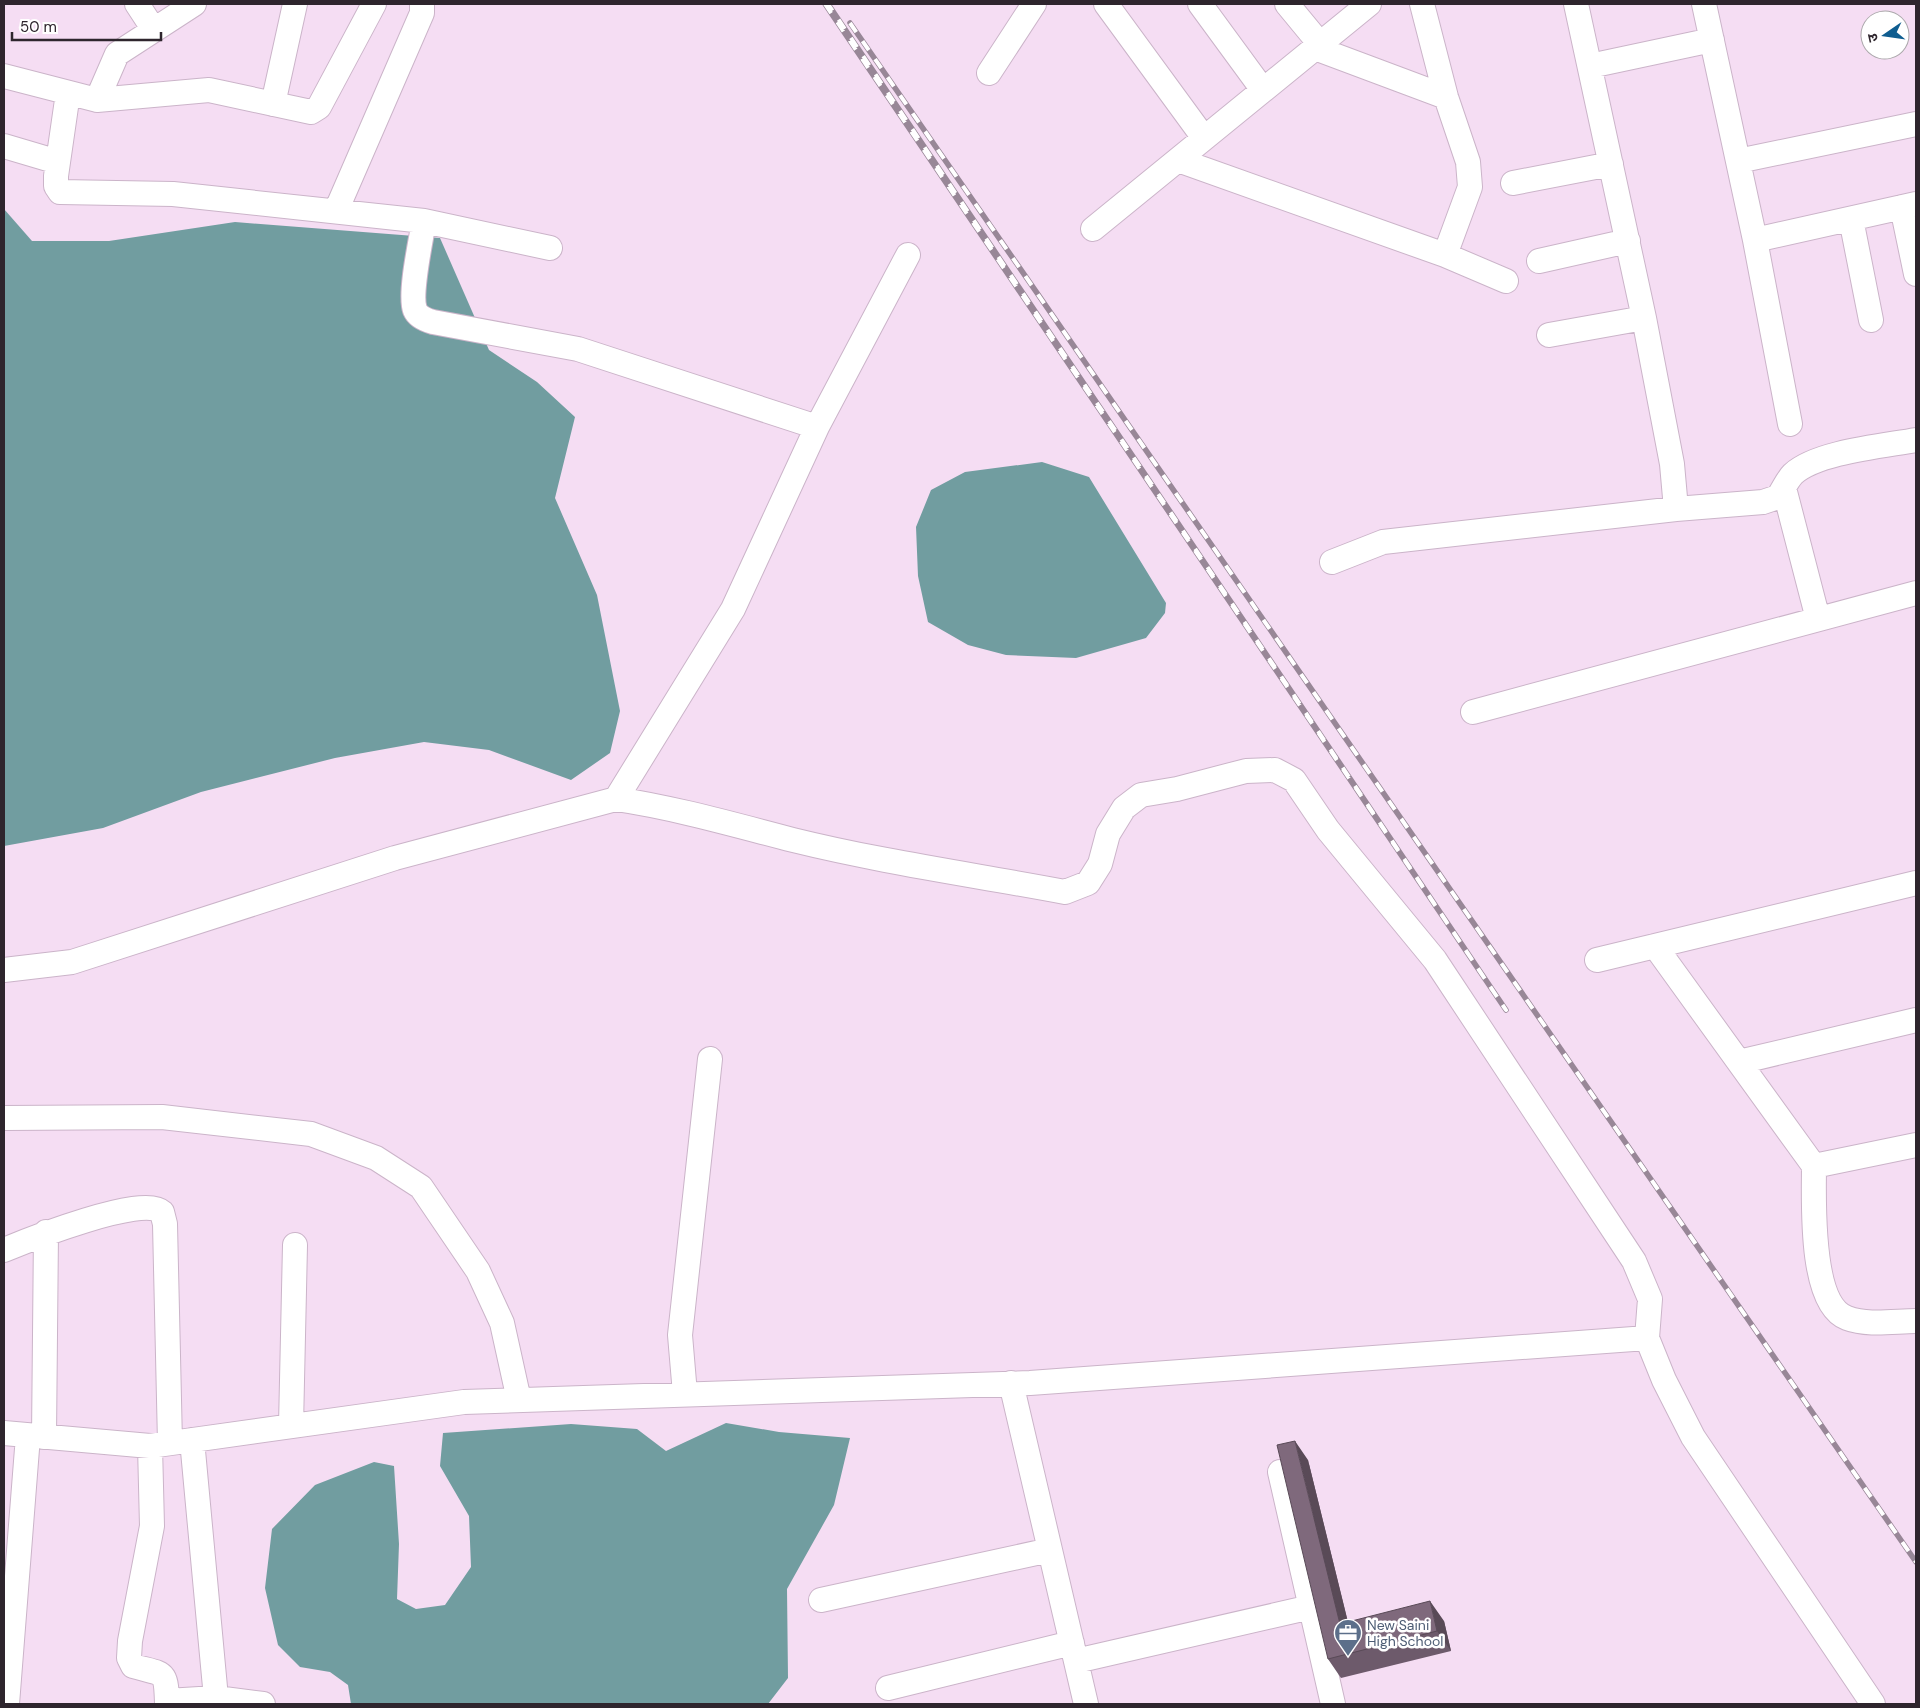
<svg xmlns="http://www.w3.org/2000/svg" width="1920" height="1708" viewBox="0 0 1920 1708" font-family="'DM Sans','Noto Sans Devanagari',sans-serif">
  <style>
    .water { fill: #719da0 }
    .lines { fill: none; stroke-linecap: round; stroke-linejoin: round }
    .minor-casing { stroke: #cbb4c9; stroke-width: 26 }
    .minor { stroke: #fff; stroke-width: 24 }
    .rail-casing { stroke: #988797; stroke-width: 5.5 }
    .rail { stroke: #fff; stroke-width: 4; stroke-dasharray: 11; stroke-linecap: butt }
    .wall { fill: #6d5a6b }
    .shaded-wall { fill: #594a57 }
    .building { fill: #7f697c; stroke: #594a57 }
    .labels { text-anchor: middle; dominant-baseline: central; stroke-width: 5; stroke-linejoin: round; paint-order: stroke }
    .service-label { font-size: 14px; fill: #4e5e75; stroke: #fff; text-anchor: start }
  </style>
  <rect width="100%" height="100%" fill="#f5ddf3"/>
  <path class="water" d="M4,209L32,241H109L235,222L440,238L489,350L537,382L575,417L555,498L597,595L620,711L610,753L571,780L489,750L424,742L335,758L201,792L103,828L4,846Z
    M1042,462L1089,477L1166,603L1165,613L1146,638L1076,658L1006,655L968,645L928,622L918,576L916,527L931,490L965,472Z
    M726,1423L779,1432L850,1438L834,1505L787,1589L788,1678L768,1704H351L348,1685L330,1672L300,1667L278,1645L265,1588L272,1529L315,1485L374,1462L394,1466L399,1544L397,1599L416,1609L445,1605L471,1567L469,1516L440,1466L443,1433L571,1424L637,1429L666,1451Z"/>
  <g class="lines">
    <defs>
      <path id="minor" d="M137,4L154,30
        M1106,4L1204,138
        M1200,4L1263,90
        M1287,4L1320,44
        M1422,4L1446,97L1468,162L1470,187L1445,255
        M1576,4L1644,318L1672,464L1676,509
        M1704,4L1755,240L1790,424
        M1315,48L1446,97
        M1590,66L1712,40
        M989,73L1034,4
        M4,76L97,100L209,90L311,112L319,107L374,4
        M68,93L56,176V186L60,192L173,194L424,221L550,248
        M97,100L117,54L194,4
        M273,104L295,4
        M4,146L58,162
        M1178,160L1445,255L1506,281
        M1738,161L1916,124
        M1513,183L1611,164
        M1902,207L1916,274
        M336,211L422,13V4
        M1851,219L1871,320
        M424,221C421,240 409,294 415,310C418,317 426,320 433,322L578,349L817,427
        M1093,229L1369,4
        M1755,240L1916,204
        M1539,261L1628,241
        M1549,335L1644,318
        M1784,488L1818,619
        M1332,562L1383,542L1676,509L1763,502L1778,497C1783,490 1787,480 1793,474C1817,452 1883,446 1916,440
        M1473,712L1916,593
        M616,799C676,808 735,825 793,840C882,862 975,875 1065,892L1088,883L1100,864L1108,834L1124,808L1141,795L1177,789L1246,771L1275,770L1294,780L1328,830L1435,960L1634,1261L1650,1299L1647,1338L1664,1380L1693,1437L1873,1704
        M1655,946L1814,1166
        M1597,960L1916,883
        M4,970L72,962L395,858L616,799L733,609L817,427L908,255
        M1739,1062L1916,1020
        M4,1118L162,1117L311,1134L376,1158L421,1187L478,1271L502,1323L519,1400
        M1916,1145L1814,1166C1814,1199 1809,1304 1847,1318C1868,1326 1895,1321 1916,1321
        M4,1250C28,1240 144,1194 162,1212L165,1224L170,1443
        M1011,1383L1086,1704
        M685,1394L680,1335L710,1059
        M291,1426L295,1245
        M4,1433L150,1446L464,1402L1030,1383L1647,1338
        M44,1437L46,1232
        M192,1440L216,1698
        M150,1446L152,1526L130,1641L129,1658L133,1666C165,1675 166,1669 167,1704
        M1280,1472L1333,1704
        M821,1600L1050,1550
        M1076,1661L1311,1607
        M888,1688L1072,1643
        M167,1701L216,1698L263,1704
        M7,1704L28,1436"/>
    </defs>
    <use href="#minor" class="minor-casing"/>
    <use href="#minor" class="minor"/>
    <defs>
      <path id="rail" d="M825,4L1506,1010L828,4
        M850,23L1916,1562"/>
    </defs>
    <use href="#rail" class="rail-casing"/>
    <use href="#rail" class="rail"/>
  </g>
  <path class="wall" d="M1308,1460L1348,1622L1444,1621L1451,1651L1341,1678L1328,1659Z"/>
  <path class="shaded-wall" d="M1295,1441L1308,1460L1353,1643L1340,1624Z
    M1430,1601L1444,1621L1451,1651L1437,1631Z"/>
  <path class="building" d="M1295,1441L1340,1624L1430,1601L1437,1631L1328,1659L1277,1445Z"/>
  <defs>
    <symbol id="office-pin" viewBox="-11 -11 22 30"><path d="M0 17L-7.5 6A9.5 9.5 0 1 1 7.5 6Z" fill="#5c6f8a" stroke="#fff"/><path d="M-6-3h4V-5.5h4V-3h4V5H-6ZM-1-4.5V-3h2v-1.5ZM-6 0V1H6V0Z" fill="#fff"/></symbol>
  </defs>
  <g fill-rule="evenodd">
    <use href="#office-pin" x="1332" y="1617" width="32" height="43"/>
  </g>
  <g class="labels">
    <g class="service-label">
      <text x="1367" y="1625">New Saini<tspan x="1367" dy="16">High School</tspan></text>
    </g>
  </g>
  <rect width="1920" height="1708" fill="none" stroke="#2e252d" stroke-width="10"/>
  <g transform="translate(1885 35) rotate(257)"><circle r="24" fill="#ffffff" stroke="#aba8ab"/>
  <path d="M0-4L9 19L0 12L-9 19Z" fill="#0f5d90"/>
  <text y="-8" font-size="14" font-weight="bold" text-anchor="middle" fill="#2e252d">उ</text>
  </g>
  <path d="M12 32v8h149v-8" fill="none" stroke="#2e252d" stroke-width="2.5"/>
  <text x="20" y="32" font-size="15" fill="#2e252d" stroke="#ffffff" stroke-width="4" paint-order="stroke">50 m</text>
</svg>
